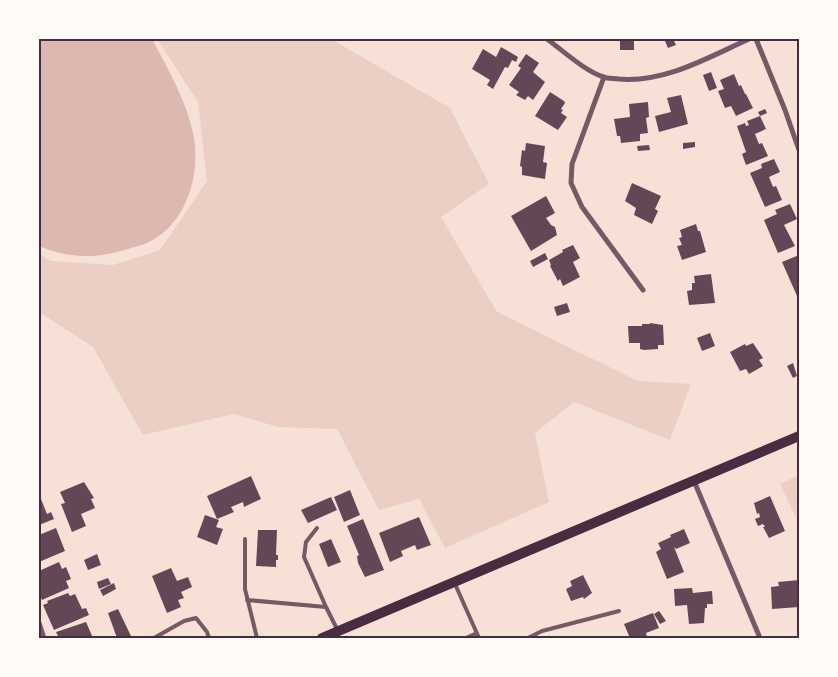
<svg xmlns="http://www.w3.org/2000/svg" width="838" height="677" viewBox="0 0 838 677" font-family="Mulish,sans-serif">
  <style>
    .green { fill: #ebcfc5 }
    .water { fill: #dcb8b0 }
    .building { fill: #644757 }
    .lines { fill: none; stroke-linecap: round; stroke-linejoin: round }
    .service { stroke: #755966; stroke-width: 4 }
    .minor { stroke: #755966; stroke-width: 5 }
    .secondary { stroke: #4a2c40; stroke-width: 10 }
    .neatline { fill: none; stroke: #4a2c40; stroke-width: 2 }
  </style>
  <rect width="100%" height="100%" fill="#f7e1d7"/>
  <path class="green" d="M157,39H331L450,108L489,184L441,217L497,312L638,381L691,384L670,440L574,402L535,433L549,502L445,548L419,499L379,510L337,429L278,427L234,414L143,435L93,347L39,312V254L51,261L113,265L160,250L207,181L198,102Z
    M799,475V524L780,484Z"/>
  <path class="water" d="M39,39H152C168,69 186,100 193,133C201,170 189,217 156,238C148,243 140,246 131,248C99,259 70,259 39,246Z"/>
  <path class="building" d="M620,39H634V50H620Z
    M670,39H673L676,45L668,48L665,41Z
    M501,47L518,57L516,62L512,60L508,68L505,67L493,89L487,85L490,80L472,69L483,49L496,57Z
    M526,54L539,63L533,72L545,82L533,100L528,96L525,100L516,95L519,92L509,85L521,68L518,66Z
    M711,72L717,88L709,91L703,75Z
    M734,74L739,86L741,85L745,94H746L753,108L736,116L731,106L725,108L718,91L724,89L720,80Z
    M550,92L564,101L565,103L561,109L563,110L561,113L567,117L558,130L535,116Z
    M681,95L688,124L659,132L655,116L671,112L667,98Z
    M648,102L649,117L646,118L648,133L640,134V141L621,143L620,136H617L614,119L630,117L629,104Z
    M765,109L767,113L760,116L766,129L755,134L759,144L762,143L768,156L746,165L742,154L746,152L737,126L745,123L746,126L749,125L747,121L760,116L758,112Z
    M695,142V147L683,149V143Z
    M526,143L545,146L543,162L547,163L545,179L522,175V167L520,166L522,150L525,151Z
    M649,145L650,150L638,151L637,146Z
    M774,159L780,172L769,177L773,187L776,186L782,200L765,207L750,173L762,168L761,164Z
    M632,183L661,196L655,209L658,211L652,224L634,215L636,208L625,201Z
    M546,196L555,213L546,218L551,225L555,227L557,235L531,251L511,216Z
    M790,204L797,219L784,225L795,246L778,253L764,220L777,214L775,210Z
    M696,224L698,231H700L706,252L682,260L677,246L682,245L679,238L682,237L680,230Z
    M573,245L580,258L573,262L580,277L563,286L560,279L558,281L550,266L551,265L549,260L563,252L562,250Z
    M545,253L548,259L533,267L530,261Z
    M799,255V295L797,296L782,262Z
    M711,274L715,303L689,305L687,291L692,290V283H695L694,276Z
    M567,303L570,312L557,316L554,307Z
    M650,323L663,325L664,345H658V349L644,350L640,349V343H629L628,326H642V324H650Z
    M710,333L715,346L702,351L697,338Z
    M753,343L763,358L759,360L763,366L749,374L746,369L740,371L730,352L745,344L746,346Z
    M793,363L797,376L793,378L787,366Z
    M251,476L261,499L244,507L243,502L231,507L234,512L217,519L207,496Z
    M84,482L94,498L91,499L95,508L81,514L86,526L72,532L61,504L65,503L60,492Z
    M350,490L360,515L344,522L334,497Z
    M39,494L47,514L51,512L54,519L39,525Z
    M770,496L785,531L769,538L763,527H765L763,524L758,526L755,519L760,517L759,513L757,514L754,503Z
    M331,497L337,510L308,523L301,510Z
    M205,515L219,520L216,527L223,529L217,545L197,537Z
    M419,517L431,545L417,550L415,545L401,551L403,556L390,562L379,533Z
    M363,519L384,570L365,577L358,563L357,556L359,555L347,526Z
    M56,528L65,551L39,562V535Z
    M684,529L690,543L676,549L674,547L684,572L667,579L656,552L661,549L658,543L671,537L670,535Z
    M258,530H277L276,555H278V560H276V567L256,566Z
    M331,539L341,562L328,567L319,544Z
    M97,554L101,565L88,570L84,560Z
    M59,562L62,569L66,567L71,579L66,581L69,588L42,600L39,593V571Z
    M171,568L177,581L188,577L192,587L181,592L184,598L178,600L181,607L167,613L152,576Z
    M583,575L592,593L584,599L583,597L571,601L566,589L572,586L570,581Z
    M108,578L111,584L99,589L97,582Z
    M799,580V607L772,609L771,587L779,586L778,582Z
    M114,583L116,589L103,596L100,590Z
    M692,588L693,593L712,591L713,604H707V608H705L704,623L689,624L687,605L675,606L674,589Z
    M68,593L70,596L75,594L82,609L86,608L89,615L54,630L43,605L48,603L47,601Z
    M118,609L131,636L126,638H117L108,613Z
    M659,611L666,621L660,624L654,614Z
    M653,613L659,628L646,633L647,637L644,638H630L624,624Z
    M86,622L93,638H59L56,632Z"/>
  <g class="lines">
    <path class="service" d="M317,528L306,542L304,557L326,607
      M245,539V589L257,638
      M455,584L479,638
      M247,600L326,607L338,631
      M154,638L184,621L196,618L207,632L209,638
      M466,638L477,633
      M528,638L542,631L619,611"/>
    <path class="minor" d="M547,39C562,50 586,72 604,77C608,79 614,78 619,79C665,83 709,57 749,39
      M756,39L785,110L799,150
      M604,77L572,164L571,183L582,207L643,290
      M694,481L760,638
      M39,623L44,638"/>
    <path class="secondary" d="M322,638L799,436"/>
  </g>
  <rect width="838" height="677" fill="none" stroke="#fffaf5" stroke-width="80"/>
  <rect x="40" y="40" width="758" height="597" class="neatline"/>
</svg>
